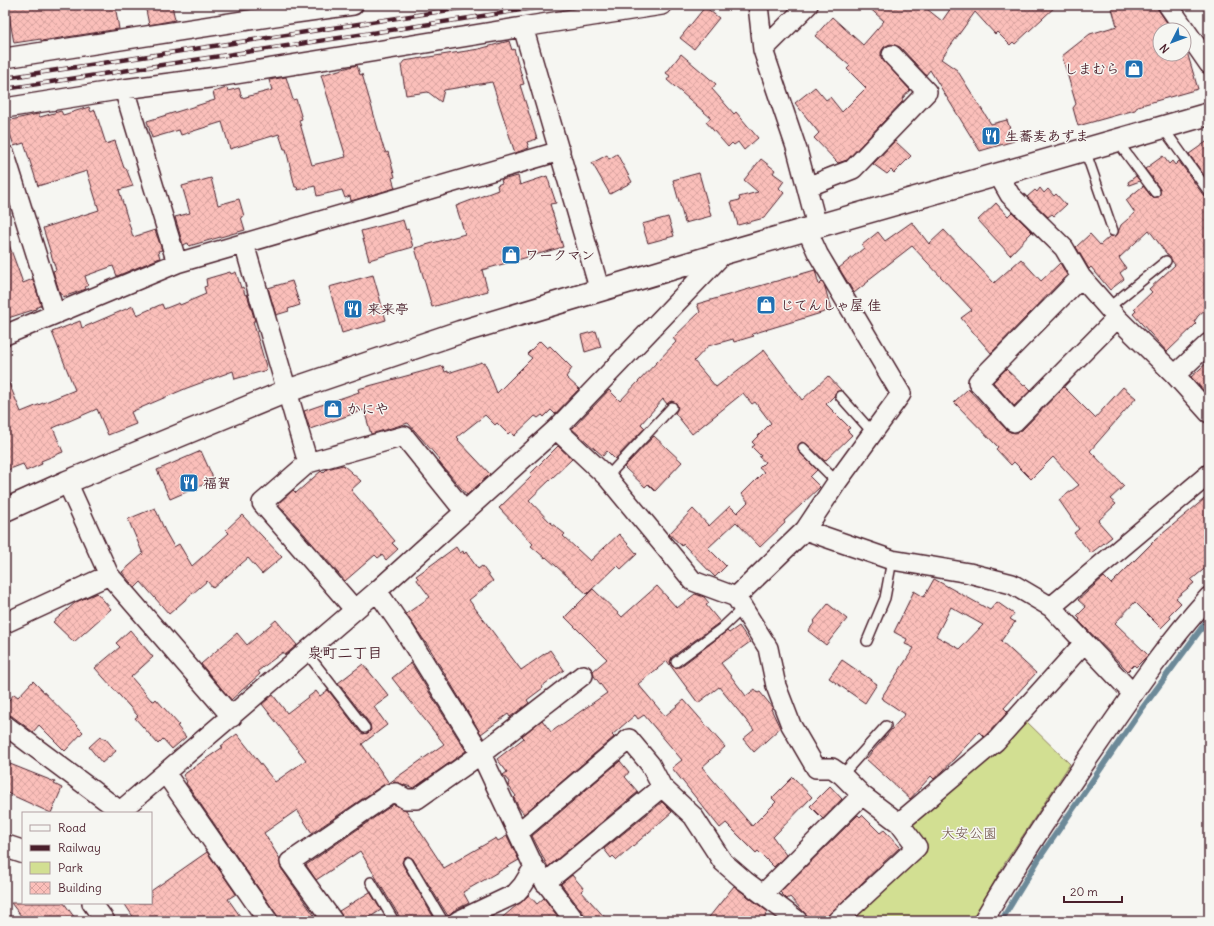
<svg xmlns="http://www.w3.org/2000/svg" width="1214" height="926" viewBox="0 0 1214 926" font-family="Delius,'Klee One',sans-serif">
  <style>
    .green { fill: #d2df92; stroke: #8e7f5e }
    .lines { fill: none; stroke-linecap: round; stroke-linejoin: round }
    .stream { stroke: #6c8998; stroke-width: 6 }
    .building { fill: url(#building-cross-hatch); stroke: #4a1f2b; fill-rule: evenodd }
    .lane-casing { stroke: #4a1f2b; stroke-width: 12 }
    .street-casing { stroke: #4a1f2b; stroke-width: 22 }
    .secondary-casing { stroke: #4a1f2b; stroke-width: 25 }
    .lane { stroke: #f6f6f2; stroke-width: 9 }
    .street { stroke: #f6f6f2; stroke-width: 19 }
    .secondary { stroke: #f6f6f2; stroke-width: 22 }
    .rail-casing { stroke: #4a1f2b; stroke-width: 4.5 }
    .rail { stroke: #f6f6f2; stroke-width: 3; stroke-dasharray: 9; stroke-linecap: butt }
    .labels { text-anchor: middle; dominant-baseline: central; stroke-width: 3; stroke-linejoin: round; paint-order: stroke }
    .poi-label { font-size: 14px; font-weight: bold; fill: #4a1f2b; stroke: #f6f6f2; text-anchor: start }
    .park-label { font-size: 14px; fill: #6c4f45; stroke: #f6f6f2 }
    .neighbourhood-label { font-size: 15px; font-weight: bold; fill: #4a1f2b; stroke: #f6f6f2 }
  </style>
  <defs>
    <pattern id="building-cross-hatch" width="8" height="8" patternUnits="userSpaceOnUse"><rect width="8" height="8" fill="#fbbfba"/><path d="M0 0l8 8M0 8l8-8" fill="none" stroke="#d9a4a0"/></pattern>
  </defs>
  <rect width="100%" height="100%" fill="#f6f6f2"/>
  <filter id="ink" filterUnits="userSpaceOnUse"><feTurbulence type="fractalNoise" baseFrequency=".025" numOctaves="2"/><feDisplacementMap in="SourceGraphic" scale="8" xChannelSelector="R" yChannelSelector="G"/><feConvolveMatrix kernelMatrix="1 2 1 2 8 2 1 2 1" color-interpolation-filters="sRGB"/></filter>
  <g filter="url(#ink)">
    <path class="green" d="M1024,719L1070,764L1006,861L972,921H845L924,849L909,825Z"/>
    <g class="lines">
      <path class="stream" d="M1001,921L1040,857L1141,710L1209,618"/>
    </g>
    <path class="building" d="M7,5H115L119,29L41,41V39L14,43Z
      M145,5H172L175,20L149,25Z
      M866,5H922L942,21L953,5H1057L1015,44L1013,42L1010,45L997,32L995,34L975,12L941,59L957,70L991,124L1007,120L1014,141L980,151L930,70L926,75L900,47L890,44L884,47L881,52V58L910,90L902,99L903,101L847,160L838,163L814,138L819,133L795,103L815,87L826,100L830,97L842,112L866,88L847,69L850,66L815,36L832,17L863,45L884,21Z
      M1111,5H1155L1172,30H1160V54H1184V47L1187,52L1198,89L1138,106L1135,110L1078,126L1073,108L1076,104L1062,56L1090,34L1117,26Z
      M705,7L719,18L694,49L680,38Z
      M509,41L512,50L514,49L524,84L520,85L537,139L527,142L529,148L515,153L492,82L444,90L441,102L428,92L406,95L401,65L404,61L479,49Z
      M681,54L716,84L712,89L734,114L736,112L758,138L744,150L738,142L734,145L732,143L728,147L706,122L711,118L667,80L670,76L666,73Z
      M357,65L360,75L362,74L383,146L386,153L388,152L395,177L392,178L395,188L351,201L350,196L345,198L342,190L317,196L315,186L298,190L297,187H295L286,149H284L279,134L230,149L222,122L181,135L179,130L152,138L147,121L215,100L213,92L227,88L228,91L239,88L242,98L272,90L269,80L286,77L293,100L296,99L302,119L299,120L312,165L346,157L321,75Z
      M89,107L91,112L95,110L106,144L115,141L124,168H126L133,186L119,190L133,237L155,230L162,250L158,251L160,258L117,276L113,266L85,276L88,286L85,287L86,289L63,297L62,294H60L53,271L56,270L43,228L99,210L87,171L38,186L24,143L14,146L6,121L38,114L40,117L61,111L63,115Z
      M1209,140V182L1189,154Z
      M895,141L911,156L894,173L891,170L887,174L873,164Z
      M617,154L632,182L610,194L592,163L607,155L609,159Z
      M1163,156L1169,164L1172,161L1175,165L1179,161L1204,196L1209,198V306L1198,316L1194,322L1196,324L1167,352L1133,314L1136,311L1134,309L1152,292L1149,289L1175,265L1149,230L1119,258L1126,268L1120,273L1124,279L1110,290L1091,267L1089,269L1076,247L1090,234L1100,245L1110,236L1117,235L1121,225L1135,213L1126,200L1143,186L1152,197H1159L1160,189L1152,178L1153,177H1151L1145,169Z
      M761,159L775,170L773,173L784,181L779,188L784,193L764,218L738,225L731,202L740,200L739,197L758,192L744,180Z
      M699,173L711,216L685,223L673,180Z
      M518,176L520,185L547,176L556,203L550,204L563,247L482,270L488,291L432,307L415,248L465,234L456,206L498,190L497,185L502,183L501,180Z
      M1136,176L1140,181L1129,185L1128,182Z
      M211,178L218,205L239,199L244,216L241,217L245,230L189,246L188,243L183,245L175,217L190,213L182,186Z
      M1040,188L1044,193L1048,189L1054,196L1056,194L1066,205L1054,216L1052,214L1048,217L1027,197L1035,190L1037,192Z
      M996,203L1008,216L1012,212L1032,232L1010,255L978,220Z
      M668,217L674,236L648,243L642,224Z
      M403,220L406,230L408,229L413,247L369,260L361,231Z
      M912,222L929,244L944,230L994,283L1021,259L1041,281L1060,263L1067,275L991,353L961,318L972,310L912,246L868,280L869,281L854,293L839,268L864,248L862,245L878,232L885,241Z
      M7,239L23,283L33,279L41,305L36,308V309L5,319V240Z
      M815,270L819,285L822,282L825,287L831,310L752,334L754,336L734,342L733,339L708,346L694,361L716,387L764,350L802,400L828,376L841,390L836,392L834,396L826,404L850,428L847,430L852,435L825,461L807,444L802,442L799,444V452L817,470L810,477L820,487L784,521L785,523L760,547L736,522L708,548L726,566L715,577L683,544L682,546L669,534L693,509L709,526L730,506L737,513L748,502L742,494L764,472L759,468L765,462L759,457L761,456L752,447L755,445L752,442L771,423L755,402L752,404L743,393L692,434L675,413L678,408L676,403L671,401L667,404L663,399L641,424L645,428L615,459L607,451L603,456L572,429L609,390L620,401L676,342L673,338L700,312L697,304Z
      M230,272L231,274L236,272L241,288L243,287L245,295L247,294L255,321H253L267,370L235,379L233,371L187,388L131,412L136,424L108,435L97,409L53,428L63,452L41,461L42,464L26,471L23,464L5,471V374L21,412L75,390L52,332L80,321L82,328L133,306L137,315L162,304L164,309L179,303L180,305L206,294L204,287L207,286L206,279Z
      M373,275L386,320L342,333L329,287Z
      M292,281L300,305L288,309L289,311L276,315L268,288Z
      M596,331L601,347L585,352L581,335Z
      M540,341L547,348L550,346L572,368L566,377L579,389L555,414L551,410L544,417L542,415L538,418L535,416L514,436L510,432L508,434L497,423L495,425L485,415L457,437L459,439L458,440L490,474L467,495L438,461L440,460L408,423L371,434L364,410L310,429L304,411L359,392L358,389L443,366L445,372L448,371V373L482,362L483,364L485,363L497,393L532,358L527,354Z
      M1209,361V396L1191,377Z
      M1006,369L1024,386L1025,384L1031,390L1014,406L993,382Z
      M1064,387L1095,418L1123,387L1136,398L1090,451L1124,486L1110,499L1116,504L1098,521L1112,537L1091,553L1074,533L1079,529L1059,500L1079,485L1053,457L1031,479L1014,462L1011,465L996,449L998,447L954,402L968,389L1006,429L1010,432L1016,433L1022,430Z
      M654,436L682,462L655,491L648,484L645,487L624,467Z
      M558,446L572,459L529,500L551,523L565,534L563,536L590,561L619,534L637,554L621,569L617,565L587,594L546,557L545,558L531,546L533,544L499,508L532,476L530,474Z
      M201,451L214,480L170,499L157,470Z
      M343,465L361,481L351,490L395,541L392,543L398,549L386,560L382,555L378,558L375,555L345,581L278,504L293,490L296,493L321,471L323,473L327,469Z
      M1209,495V565L1191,580L1194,583L1176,598L1181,603L1169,615L1171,618L1161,628L1135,602L1115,623L1148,655L1136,667L1134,665L1128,671L1079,621L1080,619L1077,616L1086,607L1078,600L1104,577L1111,584L1155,540Z
      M155,508L165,531L174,547L179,544L192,566L229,533L226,530L242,515L282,557L262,574L248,558L213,588L207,581L169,614L141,582L135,588L122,572L143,554L128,519Z
      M456,547L460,553L463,551L464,554L466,552L478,569L482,566L493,581L469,600L521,670L550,650L564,670L542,686L543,688L527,700L529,703L510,717L508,714L481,734L430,649L406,614L430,597L417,580L418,578L416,576Z
      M934,579L990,610L997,602L1014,614L1010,619L1015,622L1001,641L1036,673L1004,708L1008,712L988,733L984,737L979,732L943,771L934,779L931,776L910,799L866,759L905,714L881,698L914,648L905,644L907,639L894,632L914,591L924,597ZM951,607L983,625L960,649L936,636Z
      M657,586L677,608L695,594L704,597L709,603L706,605L720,622L672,657L670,662L673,667H680L727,631L729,633L739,626L750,642L721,663L746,696L755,689L758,693L760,692L773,708L771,709L780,728L754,752L743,739L754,730L719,687L698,703L667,661L638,684L665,716L684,700L725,747L702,767L752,826L776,802L772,798L793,777L812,797L773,837L786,855L774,867L758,851L756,853L726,823L720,828L672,768L682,760L644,715L638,719L635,715L612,735L614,737L524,814L519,808L514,798L516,796L508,785L509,782L503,775L507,772L497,759L524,738L522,736L542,720L551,732L607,693L594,676L593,671L607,659L565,617L593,589L622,617Z
      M97,593L111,609L74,642L53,622L76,602Z
      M828,604L847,619L826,645L808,631L815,622L814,621Z
      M276,620L297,645L285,655L283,652L258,671L260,674L231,700L201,664L237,633L247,645Z
      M130,630L153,657L131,677L151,700L154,701L156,699L179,725L177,726L186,737L172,749L163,739L158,744L135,718L138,716L95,668L120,647L116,643Z
      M842,660L877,684L865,703L829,678Z
      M411,663L466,751L414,788L395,782L383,785L312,833L297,810L264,833L280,859L281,868L318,921H279L277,915L186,783L187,782L183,775L223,747L221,746L237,734L275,782L306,760L262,704L273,695L287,713L316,691L320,696L328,690L360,732L363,734L368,733L371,730L370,724L338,683L363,664L389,696L374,707L387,725L362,744L389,783L444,744L392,678Z
      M33,681L83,732L65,751L39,725L33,732L12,716L5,714V705L14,694L18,697Z
      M101,736L103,739L105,738L116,751L102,763L89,747Z
      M620,761L629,772L625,777L638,792L548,867L532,836Z
      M5,762L55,782L54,784L62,788L51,813L5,792Z
      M830,786L842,799L823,819L810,806Z
      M662,802L672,812L617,860L613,856L611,858L604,849Z
      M394,804L406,810L444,868L496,838L498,841L507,836L519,860L463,892L469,903L453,911L448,916L413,859L408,856L405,857L402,862L403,865L434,918L429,921H402L360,851L316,880L306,865Z
      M858,815L860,817L862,815L880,833L884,830L900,847L822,921H812L790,897L787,899L780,892Z
      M207,852L236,894L228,899L240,916L232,921H136L124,903H151V891Z
      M572,875L584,889L581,891L608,921H586L584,914L561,884Z
      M734,886L768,912L761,921H706Z
      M370,892L381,910L364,921H344L339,911Z
      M529,895L537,904L544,898L561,921H498Z
      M11,903H64L77,921H25Z"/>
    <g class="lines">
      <defs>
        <path id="lane" d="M1163,128L1209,192
          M1117,141L1155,192
          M1085,150L1113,231
          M1108,308L1166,261
          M840,396L873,433
          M803,448L837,482
          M607,477L672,407
          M867,641L885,598L892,560
          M306,652L365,728
          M676,662L722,628L743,608
          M842,775L886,726
          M408,862L443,921
          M371,882L394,921"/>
        <path id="street" d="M758,5L763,50L797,150L817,226
          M1168,5L1209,64
          M288,14L353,5
          M523,27L662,5
          M763,50L808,5
          M5,58L288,14V5
          M124,89L177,263
          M5,108L124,89L217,77L523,27L600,291
          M5,155L55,314
          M998,174L1010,195L1064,248L1081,277L1117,318L1175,375L1209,413
          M807,187L853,169L927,92L892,55
          M807,230L818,254L901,394L837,482L805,530L892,560L969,573L1012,584L1051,607L1133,694
          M244,244L308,463L404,436L465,512
          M1081,277L978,382L1014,422L1117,318
          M5,335L177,263L560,151
          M1175,375L1209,343
          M556,429L607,477L693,581L736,597L768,648L776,686L791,725L816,768H832L842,775L862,795L899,823L917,847L837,921
          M308,463L262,503L355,610
          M67,482L109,575L232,717
          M377,591L406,633L481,754L534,867L575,921
          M736,597L805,530
          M1051,607L1209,474
          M5,623L109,575
          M5,725L120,811
          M166,774L268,921
          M662,787L693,816L723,862L745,881L798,921
          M118,813L377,591L556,429L724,253
          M899,823L996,741L1084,643
          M519,832L629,739L650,764L662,787L545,883
          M763,894L862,795
          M92,903L105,921
          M333,921L290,862L389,794L396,793L406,799H417L481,754L583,675
          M458,921L515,894L523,885L534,867
          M983,921C1019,860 1058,802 1098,744C1133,693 1168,642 1209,597"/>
        <path id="secondary" d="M5,510L67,482L287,391L460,332L724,253L1209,114
          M5,846L23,852"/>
      </defs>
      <use href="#lane" class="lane-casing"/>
      <use href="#street" class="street-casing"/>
      <use href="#secondary" class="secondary-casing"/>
      <use href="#lane" class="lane"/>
      <use href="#street" class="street"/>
      <use href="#secondary" class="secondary"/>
      <defs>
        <path id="rail" d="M5,78L482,5
          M5,89L554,5"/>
      </defs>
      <use href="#rail" class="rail-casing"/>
      <use href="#rail" class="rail"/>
    </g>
  </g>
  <defs>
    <symbol id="shop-square" viewBox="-11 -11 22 22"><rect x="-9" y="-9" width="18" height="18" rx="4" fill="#1f6fb2" stroke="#f6f6f2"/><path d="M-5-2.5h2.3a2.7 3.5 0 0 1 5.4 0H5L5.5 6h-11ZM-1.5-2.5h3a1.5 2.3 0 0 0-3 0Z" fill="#fff"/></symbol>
    <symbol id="restaurant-square" viewBox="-11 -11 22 22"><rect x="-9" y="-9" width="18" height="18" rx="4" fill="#1f6fb2" stroke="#f6f6f2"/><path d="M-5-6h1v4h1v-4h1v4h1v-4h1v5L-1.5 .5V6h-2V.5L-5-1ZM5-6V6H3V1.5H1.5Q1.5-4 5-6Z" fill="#fff"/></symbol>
  </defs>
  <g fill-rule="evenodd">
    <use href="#shop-square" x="1123" y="58" width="22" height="22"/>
    <use href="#restaurant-square" x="980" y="125" width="22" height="22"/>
    <use href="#shop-square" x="500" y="244" width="22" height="22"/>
    <use href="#shop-square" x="755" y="294" width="22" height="22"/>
    <use href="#restaurant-square" x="342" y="298" width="22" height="22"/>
    <use href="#shop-square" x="322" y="398" width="22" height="22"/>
    <use href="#restaurant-square" x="178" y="472" width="22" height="22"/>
  </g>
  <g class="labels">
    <g class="poi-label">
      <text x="1120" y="69" text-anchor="end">しまむら</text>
      <text x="1005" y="136">生蕎麦あずま</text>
      <text x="525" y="255">ワークマン</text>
      <text x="780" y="305">じてんしゃ屋 佳</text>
      <text x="367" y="309">来来亭</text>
      <text x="347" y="409">かにや</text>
      <text x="203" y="483">福賀</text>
    </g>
    <g class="park-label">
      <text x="969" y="833">大安公園</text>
    </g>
    <g class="neighbourhood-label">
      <text x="345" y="652">泉町二丁目</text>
    </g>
  </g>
  <rect width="1214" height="926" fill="none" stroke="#f6f6f2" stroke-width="20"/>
  <rect x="10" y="10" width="1194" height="906" fill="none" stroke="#4a1f2b" stroke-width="1.5" filter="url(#ink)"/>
  <rect x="22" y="812" width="130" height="92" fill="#f6f6f2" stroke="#b1a0a2"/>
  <rect x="30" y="825" width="20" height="6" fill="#f6f6f2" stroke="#b1a0a2"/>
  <text x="58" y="832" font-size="12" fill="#4a1f2b">Road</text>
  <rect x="30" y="845" width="20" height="6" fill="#4a1f2b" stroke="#b1a0a2"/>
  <text x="58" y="852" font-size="12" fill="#4a1f2b">Railway</text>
  <rect x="30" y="862" width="20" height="12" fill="#d2df92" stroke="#b1a0a2"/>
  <text x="58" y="872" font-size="12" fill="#4a1f2b">Park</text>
  <rect x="30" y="882" width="20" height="12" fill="url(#building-cross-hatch)" stroke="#b1a0a2"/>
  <text x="58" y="892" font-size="12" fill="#4a1f2b">Building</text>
  <g transform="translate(1172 42) rotate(228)"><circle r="19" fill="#f6f6f2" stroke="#b1a0a2"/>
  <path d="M0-3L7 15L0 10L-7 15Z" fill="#1f6fb2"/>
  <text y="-6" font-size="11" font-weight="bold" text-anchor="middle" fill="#4a1f2b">N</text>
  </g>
  <path d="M1064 896v6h58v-6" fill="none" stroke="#4a1f2b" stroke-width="2"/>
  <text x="1070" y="896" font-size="12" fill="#4a1f2b" stroke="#f6f6f2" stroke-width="3" paint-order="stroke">20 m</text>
</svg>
